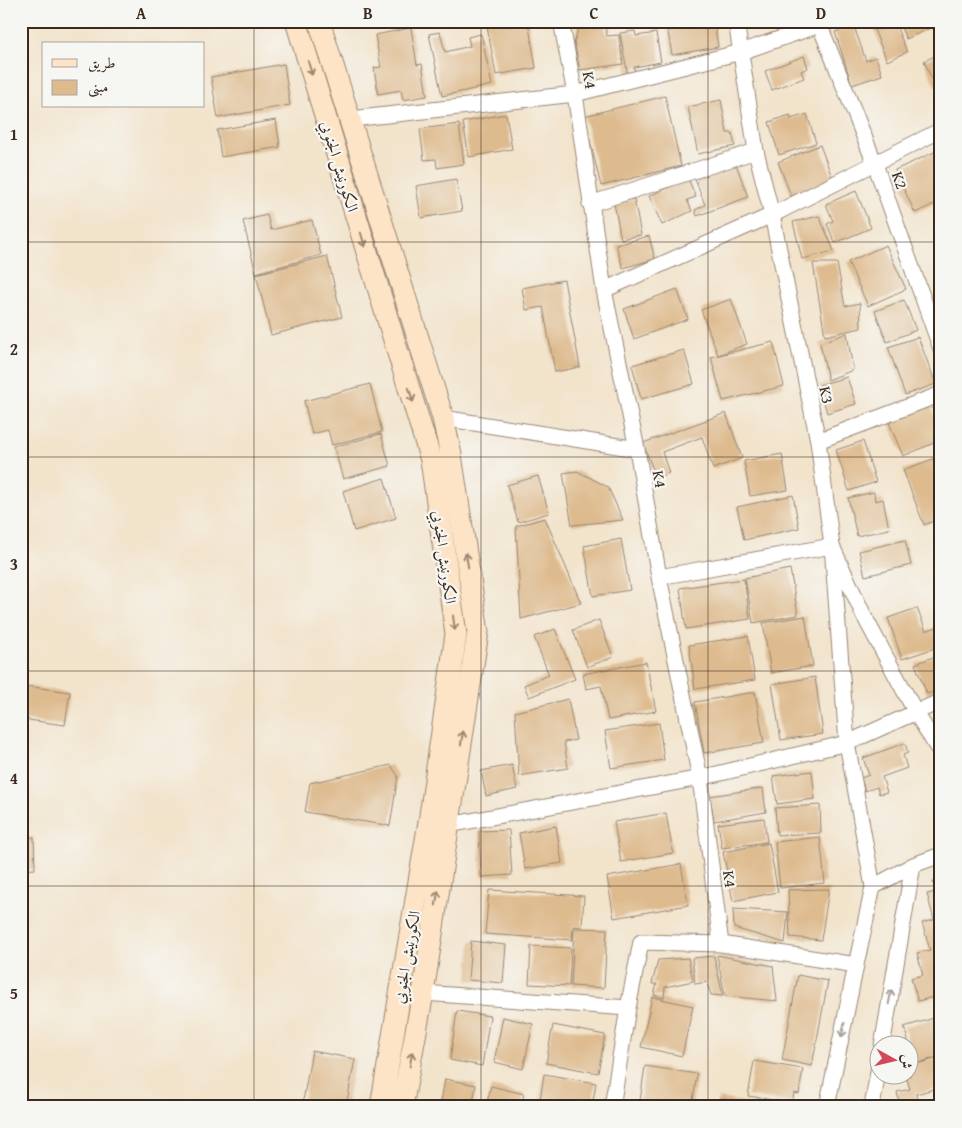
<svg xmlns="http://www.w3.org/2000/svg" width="962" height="1128" viewBox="0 0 962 1128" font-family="'Gentium Book Plus',Amiri,serif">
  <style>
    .building { fill: #debb8f }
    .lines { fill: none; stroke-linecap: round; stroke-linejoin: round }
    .street-casing { stroke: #968674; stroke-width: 17 }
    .secondary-casing { stroke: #968674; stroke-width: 23 }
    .street { stroke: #fff; stroke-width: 15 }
    .secondary { stroke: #fee4c6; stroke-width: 21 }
    .oneway { stroke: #9c8772 }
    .oneway2 { stroke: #a79f9a }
    .grid { fill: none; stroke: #3b2a1e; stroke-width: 1; stroke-opacity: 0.55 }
    .labels { text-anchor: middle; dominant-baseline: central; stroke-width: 4.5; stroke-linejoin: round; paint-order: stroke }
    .street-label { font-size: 16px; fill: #3b2a1e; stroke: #f6f6f2 }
    .neatline { fill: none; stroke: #3b2a1e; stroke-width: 2 }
    .grid-label { font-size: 16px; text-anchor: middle; font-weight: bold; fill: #3b2a1e }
  </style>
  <rect width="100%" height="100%" fill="#f6f6f2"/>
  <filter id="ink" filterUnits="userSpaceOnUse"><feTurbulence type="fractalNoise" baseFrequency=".02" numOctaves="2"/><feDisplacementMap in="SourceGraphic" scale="10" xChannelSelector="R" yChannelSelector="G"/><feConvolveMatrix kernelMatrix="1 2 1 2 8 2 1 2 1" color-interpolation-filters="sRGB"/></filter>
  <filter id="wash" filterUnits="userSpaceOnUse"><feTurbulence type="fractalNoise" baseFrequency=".0096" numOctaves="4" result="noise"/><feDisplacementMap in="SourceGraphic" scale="20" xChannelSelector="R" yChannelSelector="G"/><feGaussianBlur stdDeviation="1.12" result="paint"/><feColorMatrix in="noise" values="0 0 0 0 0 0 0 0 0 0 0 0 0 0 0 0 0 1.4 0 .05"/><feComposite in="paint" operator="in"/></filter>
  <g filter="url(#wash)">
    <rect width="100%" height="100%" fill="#f2e3cb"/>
    <g id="blocks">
      <path class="building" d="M486,21H528L536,68L496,75Z
        M604,21L607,36L619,35L623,64L580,70L574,42L580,23Z
        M698,21H714L718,47L672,55L667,26Z
        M867,21H894L907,52L887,61L872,25L864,28L862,23Z
        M898,21H924L928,29L906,39Z
        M930,21H941V46Z
        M854,26L866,61L876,57L882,75L852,85L835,32Z
        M411,28L417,65L422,64L427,96L403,100L401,90L378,94L374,68L381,67L375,35Z
        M635,31L636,36L656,33L661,62L634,67L635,75L628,76L620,33Z
        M440,32L445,52L470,46L468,37L481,34L492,85L442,96L429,34Z
        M941,53V84L935,86L924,61Z
        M804,56L808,68L801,71L804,78L772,90L765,71Z
        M284,64L290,105L218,118L211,77Z
        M665,96L681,166L601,186L584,116Z
        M721,100L727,133H732L735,146L698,154L688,107Z
        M506,114L512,149L469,157L463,122Z
        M807,114L816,143L779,155L769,122L790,115L791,119Z
        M276,120L280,147L221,157L217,130Z
        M459,124L464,164L437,168L436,159L424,160L420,129Z
        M820,145L833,180L791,196L778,162Z
        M941,149V201L915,213L895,170Z
        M736,164L748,197L697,216L695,210L705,205L695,179Z
        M456,179L462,211L421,218L416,186Z
        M688,179L696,197L687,200L692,211L662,225L649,196Z
        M856,191L871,228L835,243L827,224L833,221L826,204Z
        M634,199L641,235L621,239L614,203Z
        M267,215L271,230L312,220L321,255L256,273L243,221Z
        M819,216L834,251L802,259L793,222Z
        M649,236L655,259L623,268L616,245Z
        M886,245L906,289L868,306L848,262Z
        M327,256L342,317L271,335L256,274Z
        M813,263H837L845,306L860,303L861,328L825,336Z
        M564,280L580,367L555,372L543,307L526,310L522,288Z
        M677,289L688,319L634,339L624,309Z
        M731,299L747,344L718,355L701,310Z
        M904,300L916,330L887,342L875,311Z
        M847,333L853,370L828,380L820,343Z
        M918,337L936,384L905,395L888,347Z
        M773,342L784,386L723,401L711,357Z
        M684,350L694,384L641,399L632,365Z
        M847,377L856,404L827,413L819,385Z
        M370,384L382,432L332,445L328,430L312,434L304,401Z
        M930,403L941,428V440L903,456L888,420Z
        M726,413L742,458L713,469L702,437L662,452L669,473L656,478L643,443Z
        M381,434L390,466L343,479L334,447Z
        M863,441L876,482L849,491L836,450Z
        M782,454L788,490L750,496L744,461Z
        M941,456V518L924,525L903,470Z
        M577,471L608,487L623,520L572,525L563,473Z
        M538,476L549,513L518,522L507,485Z
        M384,478L396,518L354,531L343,491Z
        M874,492L875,501L883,499L889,529L857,536L848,498Z
        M793,495L799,528L744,540L737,507Z
        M545,518L581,603L521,619L516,526Z
        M941,533V549H940L936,535Z
        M621,539L630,590L593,596L584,546Z
        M905,540L911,565L865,576L859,551Z
        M790,569L798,615L753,623L745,578Z
        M744,579L750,619L686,629L680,588Z
        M917,608L926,631L939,626L941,631V646L902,659L888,618Z
        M805,616L813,666L771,673L763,623Z
        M599,620L613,657L587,667L573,630Z
        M555,629L575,679L529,697L524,685L549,675L534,637Z
        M748,636L755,680L695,689L689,645Z
        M941,654V689L927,694L915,664Z
        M646,662L656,711L608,720L601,686L586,689L583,674Z
        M815,677L823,734L781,740L772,684Z
        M25,686L70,692L65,725L21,719Z
        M755,692L764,743L704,753L695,702Z
        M568,699L576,740L564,742L568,768L519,776L515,712Z
        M659,723L664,760L611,768L605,731Z
        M905,743L908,753L903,755L907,768L882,777L887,792L879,794L877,787L865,791L861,778L869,775L863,758Z
        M391,765L398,776L390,826L305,812L310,783Z
        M512,765L517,789L486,796L481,771Z
        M812,771L815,799L777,804L773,776Z
        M763,788L766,812L714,821L710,796Z
        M820,805L821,833L777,835L775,808Z
        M666,813L673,853L621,862L614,822Z
        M764,818L767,842L722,848L718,824Z
        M556,826L562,863L525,869L519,833Z
        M509,830L512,875L481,877L479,831Z
        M34,837L35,869L21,870V838Z
        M820,837L825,883L780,888L775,842Z
        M769,843L778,892L733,901L723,852Z
        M681,864L688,905L614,918L607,877Z
        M941,880V995L918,1001L911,978L923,975L917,953L930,950L922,923L934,920L927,894L935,892L933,882Z
        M829,889L821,940L790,937L788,890Z
        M489,890L584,896L582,927L573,926L572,940L485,934Z
        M733,909L788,912L785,943L734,928Z
        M574,928L607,929L604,988L571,986Z
        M471,941L506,945L503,983L468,980Z
        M531,946L571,948L569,986L529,984Z
        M717,955L773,966L777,1001L725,996Z
        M714,956L723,996L711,995L707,982L695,984L692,958Z
        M688,958L693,981L665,987L664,998L654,995L657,984H652L658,960Z
        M798,975L828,981L812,1066L782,1060Z
        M652,997L693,1006L682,1056L641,1047Z
        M457,1011L490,1016L482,1066L450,1060Z
        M941,1016V1056L915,1064L904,1027Z
        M503,1017L533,1024L523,1069L494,1062Z
        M553,1025L605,1035L598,1073L546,1063Z
        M312,1051L355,1059L346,1107H302Z
        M941,1057V1087L916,1094L918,1103L900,1107L897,1092L910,1089L906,1076H910V1066Z
        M754,1061L803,1069L799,1094L794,1093L792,1103L748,1096Z
        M645,1066L697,1074L692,1107H681L640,1101Z
        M544,1074L596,1083L592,1107H539Z
        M445,1079L476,1085L472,1107H440Z
        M491,1086L524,1094L521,1107H486Z
        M719,1098L747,1103V1104L756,1107H717Z"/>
    </g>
  </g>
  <g filter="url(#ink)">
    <use href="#blocks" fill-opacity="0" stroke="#968674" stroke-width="1"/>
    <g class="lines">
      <defs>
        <path id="street" d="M561,21L575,94L604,290L637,449L659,577L700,778L721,944
          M736,21L756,151L772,215L818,441L832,546L864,616L915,711L941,754
          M820,26L875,164L941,349
          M351,119L575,94L741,52L831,21
          M590,204L756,151
          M604,290L772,215L941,130
          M443,418L637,449
          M818,441L941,394
          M659,577L832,546L847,743L873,887
          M449,825L700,778L847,743L941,701
          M423,993L628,1008
          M882,1046L913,865
          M612,1107L628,1008L641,942L721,944L856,965L873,887L913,865L941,855
          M827,1107L856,965
          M872,1107L880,1060"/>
        <path id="secondary" d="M296,21L431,460L456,634L430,816L381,1107
          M319,21L443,418L451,455L478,632L423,993L402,1107"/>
      </defs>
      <use href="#street" class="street-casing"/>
      <use href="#secondary" class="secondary-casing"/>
      <use href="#street" class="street"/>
      <use href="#secondary" class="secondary"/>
    </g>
    <defs><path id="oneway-shaft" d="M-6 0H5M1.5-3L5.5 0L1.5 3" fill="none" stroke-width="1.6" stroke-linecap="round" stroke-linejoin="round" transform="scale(1.25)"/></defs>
    <g class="oneway">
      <use href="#oneway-shaft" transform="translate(310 68) rotate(73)"/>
      <use href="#oneway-shaft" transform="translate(363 240) rotate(73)"/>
      <use href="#oneway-shaft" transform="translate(411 395) rotate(73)"/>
      <use href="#oneway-shaft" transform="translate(467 560) rotate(-99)"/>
      <use href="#oneway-shaft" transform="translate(454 623) rotate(82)"/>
      <use href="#oneway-shaft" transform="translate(462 738) rotate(-81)"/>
      <use href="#oneway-shaft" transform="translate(437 898) rotate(-81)"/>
      <use href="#oneway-shaft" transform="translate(411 1059) rotate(-80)"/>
    </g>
    <g class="oneway2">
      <use href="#oneway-shaft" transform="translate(890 997) rotate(-80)"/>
      <use href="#oneway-shaft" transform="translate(843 1030) rotate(101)"/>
    </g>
  </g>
  <path class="grid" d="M254,21V1107M481,21V1107M708,21V1107M21,242H941M21,457H941M21,671H941M21,886H941"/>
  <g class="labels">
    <g class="street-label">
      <text transform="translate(590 80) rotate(80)">K4</text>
      <text transform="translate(340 166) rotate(73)">الكورنيش الجنوبي</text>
      <text transform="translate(900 180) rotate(70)">K2</text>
      <text transform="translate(827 395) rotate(78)">K3</text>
      <text transform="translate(660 479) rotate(80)">K4</text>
      <text transform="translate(445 557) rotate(82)">الكورنيش الجنوبي</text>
      <text transform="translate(730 879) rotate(83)">K4</text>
      <text transform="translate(406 957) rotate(-80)">الكورنيش الجنوبي</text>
    </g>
  </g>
  <rect width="962" height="1128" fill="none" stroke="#f6f6f2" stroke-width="55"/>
  <rect x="42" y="42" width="162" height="65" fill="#f6f6f2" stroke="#aba49d"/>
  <rect x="52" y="59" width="25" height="8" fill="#fee4c6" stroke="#aba49d"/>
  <text x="88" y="68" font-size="15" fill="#3b2a1e">طريق</text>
  <rect x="52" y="80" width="25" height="15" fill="#debb8f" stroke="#aba49d"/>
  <text x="88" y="92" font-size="15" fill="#3b2a1e">مبنى</text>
  <g transform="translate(894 1060) rotate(98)"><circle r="24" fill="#f6f6f2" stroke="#aba49d"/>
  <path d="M0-4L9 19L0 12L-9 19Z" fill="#d1495b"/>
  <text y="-8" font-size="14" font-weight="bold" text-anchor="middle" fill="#3b2a1e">ش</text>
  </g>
  <rect x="28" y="28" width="906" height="1072" class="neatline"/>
  <g class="grid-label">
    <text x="141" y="19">A</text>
    <text x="368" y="19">B</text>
    <text x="594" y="19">C</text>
    <text x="821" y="19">D</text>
    <text x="14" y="140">1</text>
    <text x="14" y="355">2</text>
    <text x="14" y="570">3</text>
    <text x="14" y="784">4</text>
    <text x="14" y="999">5</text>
  </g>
</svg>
